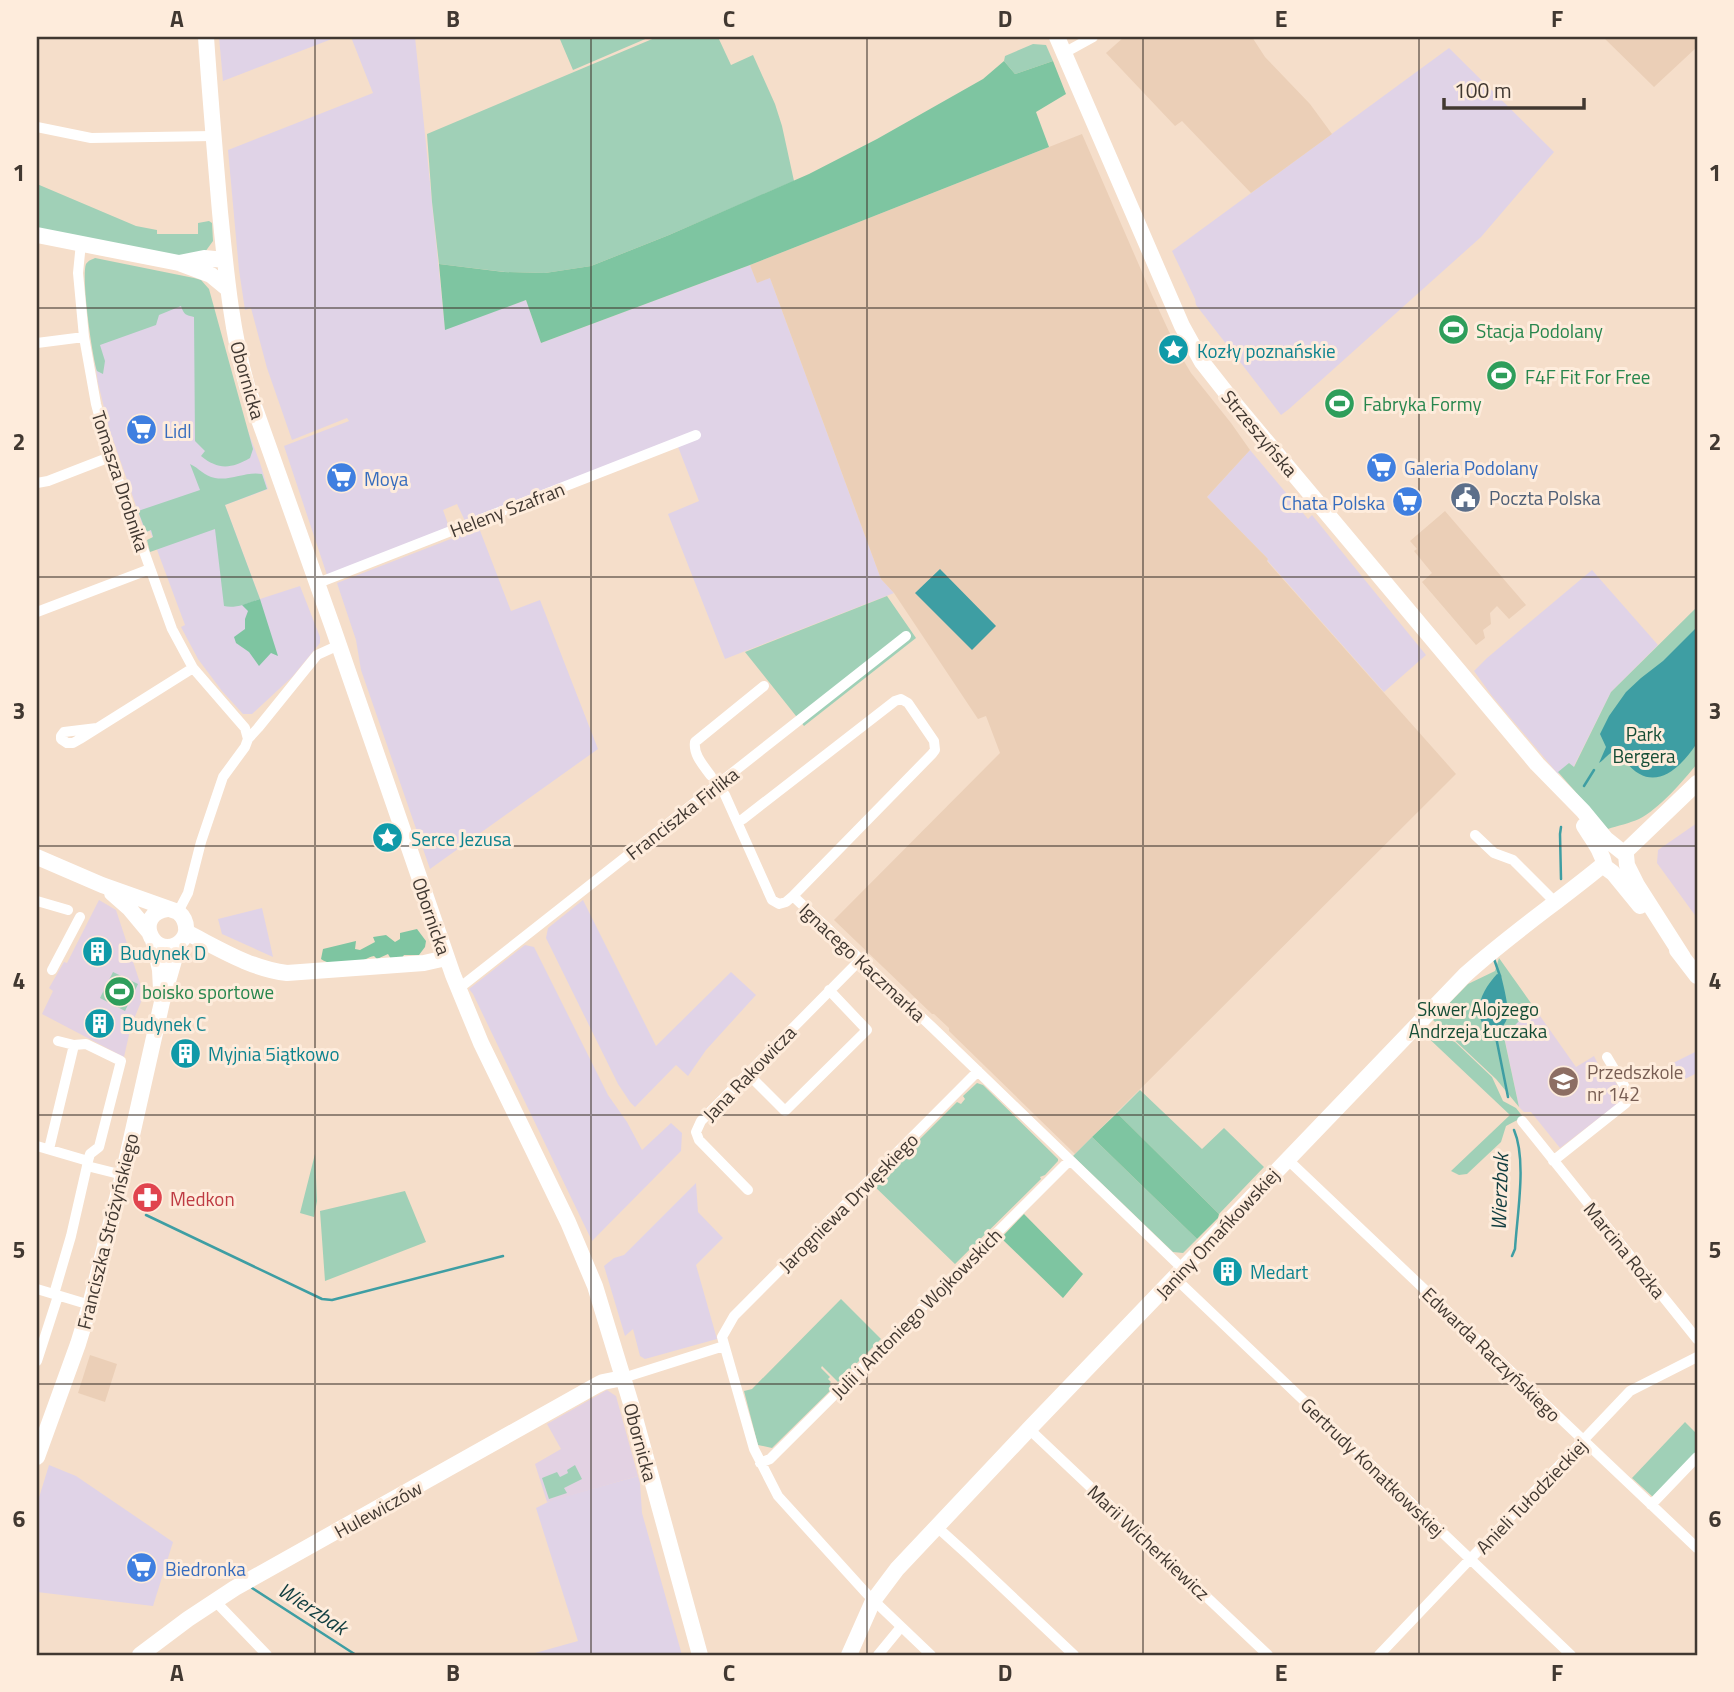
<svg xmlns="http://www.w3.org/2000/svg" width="1734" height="1692" viewBox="0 0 1734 1692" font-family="'Titillium Web',sans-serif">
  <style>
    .commercial { fill: #e0d3e7 }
    .built { fill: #ebcfb7 }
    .education { fill: #e3d2e3 }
    .green { fill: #a0d0b7 }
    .forest { fill: #7ec5a1 }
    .water { fill: #3e9ea3 }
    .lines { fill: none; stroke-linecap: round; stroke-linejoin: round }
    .stream { stroke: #3e9ea3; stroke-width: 2.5 }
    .street { stroke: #fff; stroke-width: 10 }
    .secondary { stroke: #fff; stroke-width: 16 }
    .grid { fill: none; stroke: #413831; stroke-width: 2; stroke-opacity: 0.55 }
    .labels { text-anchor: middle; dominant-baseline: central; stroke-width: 6; stroke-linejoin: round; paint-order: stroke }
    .leisure-label { font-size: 19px; fill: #27864d; stroke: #feecdc; text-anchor: start }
    .culture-label { font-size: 19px; fill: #0d838f; stroke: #feecdc; text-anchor: start }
    .street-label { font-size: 19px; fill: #413831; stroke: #feecdc }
    .shop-label { font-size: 19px; fill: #366cbe; stroke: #feecdc; text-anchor: start }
    .service-label { font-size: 19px; fill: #4e5e75; stroke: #feecdc; text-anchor: start }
    .park-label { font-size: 19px; fill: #154d36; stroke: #feecdc }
    .education-label { font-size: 19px; fill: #785e54; stroke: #feecdc; text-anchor: start }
    .health-label { font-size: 19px; fill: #be3a42; stroke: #feecdc; text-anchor: start }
    .water-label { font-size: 21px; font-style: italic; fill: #103d3f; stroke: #feecdc }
    .neatline { fill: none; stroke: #413831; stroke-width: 2.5 }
    .grid-label { font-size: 23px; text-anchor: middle; font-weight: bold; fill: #413831 }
  </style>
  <rect width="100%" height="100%" fill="#f5deca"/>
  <path class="commercial" d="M219,37H337L223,81Z
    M351,37H415L445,329L526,300L541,343L750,265L757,282L770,278L881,579L894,593L725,659L668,514L699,501L675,439L465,521L457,504L443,510L449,527L327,575L284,446L349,421L347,418L292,440L267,368L251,308L245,310L239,270L228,150L373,93Z
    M1449,48L1554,152L1481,237L1289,409L1281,415L1196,305L1195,299L1172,251Z
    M209,294L231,386L260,463L268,489L225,505L260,599L300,586L320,637V643L292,677L252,714H243L222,691L198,659L181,627L185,625L150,531L145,532L109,428L98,383L91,336Z
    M1250,450L1308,519L1312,515L1426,655L1384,692L1267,560L1268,559L1207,497Z
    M479,528L511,611L540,600L598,749L430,869L361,670L356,640L337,583Z
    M1592,570L1658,645L1611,692L1573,768L1569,763L1558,774L1492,696L1474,671L1487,658Z
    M583,900L656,1046L731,972L756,995L706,1050L688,1076L676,1065L635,1107L630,1102L618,1084L546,938L548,928Z
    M262,908L270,943L273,957L222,934L218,919Z
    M525,945L534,947L608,1095L627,1122L642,1150L671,1123L682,1133L681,1151L592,1241L473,994L469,989Z
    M1697,1051V1073L1679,1082L1669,1065Z
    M696,1183L698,1212L723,1238L696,1265L717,1339L645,1359L640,1356L633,1329L625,1336L604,1266L614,1258L624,1255Z
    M49,1465L76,1476L173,1542L153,1606L37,1592V1504Z
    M638,1476L640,1483L642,1513L682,1655H536L535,1653L578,1641L536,1508L552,1500Z"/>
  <path class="built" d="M1124,37H1252L1265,57L1310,104L1332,134L1251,193L1182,121L1175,126L1106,53Z
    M1603,37H1697V47L1654,87Z
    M1082,134L1152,295L1178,351L1191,373L1231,423L1250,450L1207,497L1268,559L1267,561L1456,774L1075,1154L949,1031V1028L934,1014H932L834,920L1000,753L986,716L978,719L894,593L881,579L770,278L757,283L750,265Z
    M1445,511L1526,605L1509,619L1497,606L1490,613L1491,624L1483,630L1485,638L1476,645L1422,582L1432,573L1414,551L1417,549L1410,541Z
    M90,1355L117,1364L105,1402L78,1393Z"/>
  <path class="education" d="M1697,823V918L1657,863L1658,850Z
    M99,900L116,910L144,995L131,1026L124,1057L42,1014L53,991L49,988L64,962L67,963Z
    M1533,1006L1576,1067L1594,1056L1599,1066L1608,1070L1622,1093L1621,1101L1560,1148L1531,1112H1524L1519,1107L1504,1036Z
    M607,1390L616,1396L638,1476L547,1502L535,1464L561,1449L547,1424Z"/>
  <path class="green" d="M559,37H650L573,70Z
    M657,37H718L731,65L753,55L775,104L782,126L794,181L669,235L591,266L545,273L505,272L439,264L432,202L427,134Z
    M1033,44L1046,45L1053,61L1015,74L1004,61L1005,56Z
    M37,184L136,226L157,230V234H198V223L209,221L212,223L213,241L205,252L182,257L37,229Z
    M95,258L194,278L201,280L209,289L253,449L250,458C231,469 218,470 201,456L205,451L195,441L194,317C186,315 184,315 181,306L159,315L156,325L100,345L105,361L103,374L97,371C92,356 81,277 86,264C89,260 91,260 95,258Z
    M190,464C199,468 204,476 215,478C231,481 246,471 262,474L267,489L225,505L260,599C248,603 235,609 224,606L215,529L150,552L147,540L153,537L151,530L146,532L138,511L200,490Z
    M887,596L916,638L804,726L745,652Z
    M1697,607V764C1683,781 1659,809 1639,819C1630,823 1617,826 1608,829L1558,772L1569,763L1574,767L1611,692Z
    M1499,958L1533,1006L1504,1037L1519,1107L1496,1079L1433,1020L1468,984L1495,971Z
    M113,972L138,984L125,1011L100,998Z
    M1426,1027L1433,1034L1455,1042L1492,1077L1503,1101L1516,1108L1523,1117L1506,1126L1501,1142L1467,1174L1459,1175L1451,1171L1510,1115L1422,1032Z
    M977,1083L983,1085L1058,1159V1161L1045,1175L1040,1177L1041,1179L955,1264L872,1184L904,1155L957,1102L961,1104L965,1099L963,1096Z
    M1140,1090L1202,1149L1224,1128L1264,1167L1219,1214L1117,1113Z
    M1092,1137L1197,1239L1183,1253L1173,1252L1073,1156Z
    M315,1154L317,1201L314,1217L300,1213Z
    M405,1191L426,1242L325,1281L320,1211Z
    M841,1299L881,1339L838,1382L822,1366L821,1368L830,1377L828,1379L831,1382L829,1384L833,1388L772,1448L758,1445L744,1391L752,1389Z
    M1685,1422L1697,1434V1451L1653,1497L1632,1478Z
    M575,1465L582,1479L564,1488L567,1493L549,1499L542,1478L557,1472L560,1477L568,1473L567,1470Z"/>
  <path class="forest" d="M1004,61L1015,74L1053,61L1066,94L1036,112L1049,147L750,265L541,343L526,300L445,330L439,264L504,272L545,273L591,266L669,235L809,174L877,139L983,79Z
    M260,599L278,656L271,653L259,666L249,652L236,643L234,637L245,629V619L248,611L242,605Z
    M417,929L426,941L425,947L419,955H404L401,959H391L388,954L377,959L374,956C368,957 363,961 357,963C345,965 331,966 321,959L323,949L356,941L355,949L360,950L375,942L373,937L386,935L395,942L400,939V933Z
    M1117,1113L1219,1214L1218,1218L1197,1239L1092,1137Z
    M1024,1214L1083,1274L1063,1298L1001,1238Z"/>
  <path class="water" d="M940,569L996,626L972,650L915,593Z
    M1697,627V743C1674,778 1645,795 1619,752C1610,749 1606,759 1599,763L1606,747L1600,734L1609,716L1626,692L1641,678L1663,661Z
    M1497,974L1501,975C1503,985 1511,1011 1506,1021C1504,1026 1498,1031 1495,1034C1467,1020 1481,991 1497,974Z"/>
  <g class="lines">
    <path class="stream" d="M1584,786L1594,770
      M1561,879L1560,834L1561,827
      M1494,959L1500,976
      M1495,1032L1508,1097
      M146,1215L322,1299L332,1300L503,1256
      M1512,1256L1515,1249C1517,1215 1527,1160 1514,1130
      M252,1588L356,1655"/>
    <path class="street" d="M1064,53L1093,37
      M37,127L91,138L213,136
      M81,243L78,273L84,337L96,404L110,457L172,629L193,668L245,728L248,739
      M37,343L84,337
      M37,483L48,481L110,457
      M318,583L696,435
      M37,612L150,569
      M97,728L64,732L61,736V739L67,743H73L80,739L193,668
      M711,776C704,766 693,755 695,742L764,686
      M725,795L772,900L779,904L786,902L793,896L932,754L935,750L934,741L908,703L901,699L895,701L743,819L737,822
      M1475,835L1494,853L1513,860L1555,902
      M793,896L933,1028L1183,1269
      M37,901L68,910
      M178,912L188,893L201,842L223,777L245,747L248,739L258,728L317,655L339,645
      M52,970L80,917
      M458,989L906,636
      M58,1041L74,1045
      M747,1073L785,1111L867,1030L829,990
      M1522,1121L1697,1339
      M37,1146L88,1161L87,1166L123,1175
      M49,1149L74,1045L86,1044L121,1061L99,1147L90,1154L88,1161
      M1287,1159L1697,1548
      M1553,1161L1626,1103L1629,1094L1607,1057
      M748,1190L699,1140L696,1132L701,1121L860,960
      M1175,1278L1571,1655
      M37,1289L90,1305
      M54,1294L71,1236L87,1166
      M37,1361L58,1296
      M623,1378L724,1346
      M1029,1429L1268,1655
      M760,1463L770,1459L1070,1160
      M1651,1505L1697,1457
      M937,1527L968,1555L1074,1655
      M215,1601L267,1655
      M878,1655L901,1627
      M931,1655L867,1594L778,1496L754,1449L722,1337L734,1316L978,1071
      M1379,1655L1630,1391L1697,1357"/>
    <path class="secondary" d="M206,37C210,95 215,154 220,212C226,271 231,329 247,386L333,628L453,975L481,1043L568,1222L595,1286L632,1407L700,1655
      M1057,37L1182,326L1202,362L1235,404L1537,764L1583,811L1606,839L1626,855L1627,865L1637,885L1683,957
      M37,235L179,263L211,275L228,289
      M179,263L204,258L225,260
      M1584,826C1593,840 1602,851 1605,867L1613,873L1640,906
      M1624,853L1697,783
      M37,857L102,885L178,912C184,917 187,923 186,932C185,937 181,942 176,945C151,957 134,914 167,909
      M112,893L129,908L149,932
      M186,932C218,948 251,969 287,973L424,963L446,958
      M153,940L160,970L161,989
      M1677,950L1697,976
      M37,1457L78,1344L90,1305L123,1175L162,1002L179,943
      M140,1655L188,1619L235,1588L597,1385L603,1382L623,1378
      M849,1655L873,1601L897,1569L1029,1429L1465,975C1509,935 1558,902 1604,864"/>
  </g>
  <path class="grid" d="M315,37V1655M591,37V1655M867,37V1655M1143,37V1655M1419,37V1655M37,308H1697M37,577H1697M37,846H1697M37,1115H1697M37,1384H1697"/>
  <defs>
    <symbol id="stadium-disc" viewBox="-11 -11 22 22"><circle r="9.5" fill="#2e9e5b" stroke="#feecdc"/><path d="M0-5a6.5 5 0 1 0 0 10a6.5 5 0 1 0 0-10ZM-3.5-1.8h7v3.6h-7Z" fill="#fff"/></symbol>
    <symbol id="sight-disc" viewBox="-11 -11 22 22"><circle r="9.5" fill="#0f9aa8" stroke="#feecdc"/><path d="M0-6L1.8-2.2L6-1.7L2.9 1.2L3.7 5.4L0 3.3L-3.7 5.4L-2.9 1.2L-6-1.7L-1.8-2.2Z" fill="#fff"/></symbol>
    <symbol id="supermarket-disc" viewBox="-11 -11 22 22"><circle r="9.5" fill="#3f7fe0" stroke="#feecdc"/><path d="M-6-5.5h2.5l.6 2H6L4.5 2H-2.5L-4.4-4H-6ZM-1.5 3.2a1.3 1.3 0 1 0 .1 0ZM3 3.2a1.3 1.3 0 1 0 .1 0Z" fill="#fff"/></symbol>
    <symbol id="civic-disc" viewBox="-11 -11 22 22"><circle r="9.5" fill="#5c6f8a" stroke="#feecdc"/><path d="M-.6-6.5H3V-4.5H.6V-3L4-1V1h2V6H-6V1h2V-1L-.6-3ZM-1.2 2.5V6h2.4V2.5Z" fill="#fff"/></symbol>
    <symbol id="building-disc" viewBox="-11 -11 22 22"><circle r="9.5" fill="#0f9aa8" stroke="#feecdc"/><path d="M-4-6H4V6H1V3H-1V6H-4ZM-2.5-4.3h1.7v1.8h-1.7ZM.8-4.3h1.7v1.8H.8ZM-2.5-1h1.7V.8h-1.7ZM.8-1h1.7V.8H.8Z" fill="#fff"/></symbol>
    <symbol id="school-disc" viewBox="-11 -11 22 22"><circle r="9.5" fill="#8d6e63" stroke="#feecdc"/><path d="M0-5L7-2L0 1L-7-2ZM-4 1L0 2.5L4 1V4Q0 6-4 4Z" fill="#fff"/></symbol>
    <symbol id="pharmacy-disc" viewBox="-11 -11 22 22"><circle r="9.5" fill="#e0444e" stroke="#feecdc"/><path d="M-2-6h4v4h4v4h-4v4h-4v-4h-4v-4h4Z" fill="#fff"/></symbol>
  </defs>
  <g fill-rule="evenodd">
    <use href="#stadium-disc" x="1436" y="312" width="35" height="35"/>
    <use href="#sight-disc" x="1156" y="332" width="35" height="35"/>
    <use href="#stadium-disc" x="1484" y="358" width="35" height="35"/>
    <use href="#stadium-disc" x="1322" y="386" width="35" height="35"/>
    <use href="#supermarket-disc" x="124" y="412" width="35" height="35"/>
    <use href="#supermarket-disc" x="1364" y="450" width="35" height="35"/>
    <use href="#supermarket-disc" x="324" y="460" width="35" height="35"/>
    <use href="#civic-disc" x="1448" y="480" width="35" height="35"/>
    <use href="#supermarket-disc" x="1390" y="484" width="35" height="35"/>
    <use href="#sight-disc" x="370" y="820" width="35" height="35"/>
    <use href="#building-disc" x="80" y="934" width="35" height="35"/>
    <use href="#stadium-disc" x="102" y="974" width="35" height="35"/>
    <use href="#building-disc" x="82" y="1006" width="35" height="35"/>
    <use href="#building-disc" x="168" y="1036" width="35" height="35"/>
    <use href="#school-disc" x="1546" y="1064" width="35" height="35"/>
    <use href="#pharmacy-disc" x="130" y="1180" width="35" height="35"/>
    <use href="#building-disc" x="1210" y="1254" width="35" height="35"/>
    <use href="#supermarket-disc" x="124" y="1550" width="35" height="35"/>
  </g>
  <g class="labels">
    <g class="leisure-label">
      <text x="1476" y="330">Stacja Podolany</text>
      <text x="1525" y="376">F4F Fit For Free</text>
      <text x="1363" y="403">Fabryka Formy</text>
      <text x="142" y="991">boisko sportowe</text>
    </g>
    <g class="culture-label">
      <text x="1197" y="350">Kozły poznańskie</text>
      <text x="411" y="838">Serce Jezusa</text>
      <text x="120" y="952">Budynek D</text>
      <text x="122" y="1023">Budynek C</text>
      <text x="208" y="1053">Myjnia 5iątkowo</text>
      <text x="1250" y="1271">Medart</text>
    </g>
    <g class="street-label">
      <text transform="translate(248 380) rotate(74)">Obornicka</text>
      <text transform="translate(1260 433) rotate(50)">Strzeszyńska</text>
      <text transform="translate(121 481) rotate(72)">Tomasza Drobnika</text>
      <text transform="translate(507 509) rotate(-21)">Heleny Szafran</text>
      <text transform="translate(682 813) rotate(-38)">Franciszka Firlika</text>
      <text transform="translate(432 916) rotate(71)">Obornicka</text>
      <text transform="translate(863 962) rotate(43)">Ignacego Kaczmarka</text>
      <text transform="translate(749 1073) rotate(-46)">Jana Rakowicza</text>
      <text transform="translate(848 1202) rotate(-45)">Jarogniewa Drwęskiego</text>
      <text transform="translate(107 1231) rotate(-76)">Franciszka Stróżyńskiego</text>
      <text transform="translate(1217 1233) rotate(-47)">Janiny Omańkowskiej</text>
      <text transform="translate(1625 1250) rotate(51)">Marcina Rożka</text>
      <text transform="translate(916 1313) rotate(-45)">Julii i Antoniego Wojkowskich</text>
      <text transform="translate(1492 1354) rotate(44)">Edwarda Raczyńskiego</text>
      <text transform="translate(641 1442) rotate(75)">Obornicka</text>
      <text transform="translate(1373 1467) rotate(44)">Gertrudy Konatkowskiej</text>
      <text transform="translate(1531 1496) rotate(-46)">Anieli Tułodzieckiej</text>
      <text transform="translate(378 1509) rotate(-29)">Hulewiczów</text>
      <text transform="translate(1149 1542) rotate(43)">Marii Wicherkiewicz</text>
    </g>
    <g class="shop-label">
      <text x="164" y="430">Lidl</text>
      <text x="1404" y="467">Galeria Podolany</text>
      <text x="364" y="478">Moya</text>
      <text x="1385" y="502" text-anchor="end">Chata Polska</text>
      <text x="165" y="1568">Biedronka</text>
    </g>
    <g class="service-label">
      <text x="1489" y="497">Poczta Polska</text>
    </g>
    <g class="park-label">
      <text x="1644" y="733">Park<tspan x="1644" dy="22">Bergera</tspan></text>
      <text x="1478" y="1008">Skwer Alojzego<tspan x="1478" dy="22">Andrzeja Łuczaka</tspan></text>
    </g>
    <g class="education-label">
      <text x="1587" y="1071">Przedszkole<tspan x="1587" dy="22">nr 142</tspan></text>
    </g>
    <g class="health-label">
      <text x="170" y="1198">Medkon</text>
    </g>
    <g class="water-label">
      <text transform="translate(1499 1192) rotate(-88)">Wierzbak</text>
      <text transform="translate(313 1608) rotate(33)">Wierzbak</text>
    </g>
  </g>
  <rect width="1734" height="1692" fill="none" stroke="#feecdc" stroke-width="77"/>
  <path d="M1444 98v10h140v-10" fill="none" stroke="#413831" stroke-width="3.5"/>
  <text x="1454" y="98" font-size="21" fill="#413831" stroke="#feecdc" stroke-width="5" paint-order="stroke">100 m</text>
  <rect x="38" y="38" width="1658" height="1616" class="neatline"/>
  <g class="grid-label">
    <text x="177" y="27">A</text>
    <text x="453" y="27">B</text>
    <text x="729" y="27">C</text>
    <text x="1005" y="27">D</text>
    <text x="1281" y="27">E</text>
    <text x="1557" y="27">F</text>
    <text x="19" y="181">1</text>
    <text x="1715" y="181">1</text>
    <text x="19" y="450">2</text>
    <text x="1715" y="450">2</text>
    <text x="19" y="719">3</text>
    <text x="1715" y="719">3</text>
    <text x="19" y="989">4</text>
    <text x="1715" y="989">4</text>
    <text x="19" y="1258">5</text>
    <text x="1715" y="1258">5</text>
    <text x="19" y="1527">6</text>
    <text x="1715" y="1527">6</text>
    <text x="177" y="1681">A</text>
    <text x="453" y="1681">B</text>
    <text x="729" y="1681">C</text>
    <text x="1005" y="1681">D</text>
    <text x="1281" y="1681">E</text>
    <text x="1557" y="1681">F</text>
  </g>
</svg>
